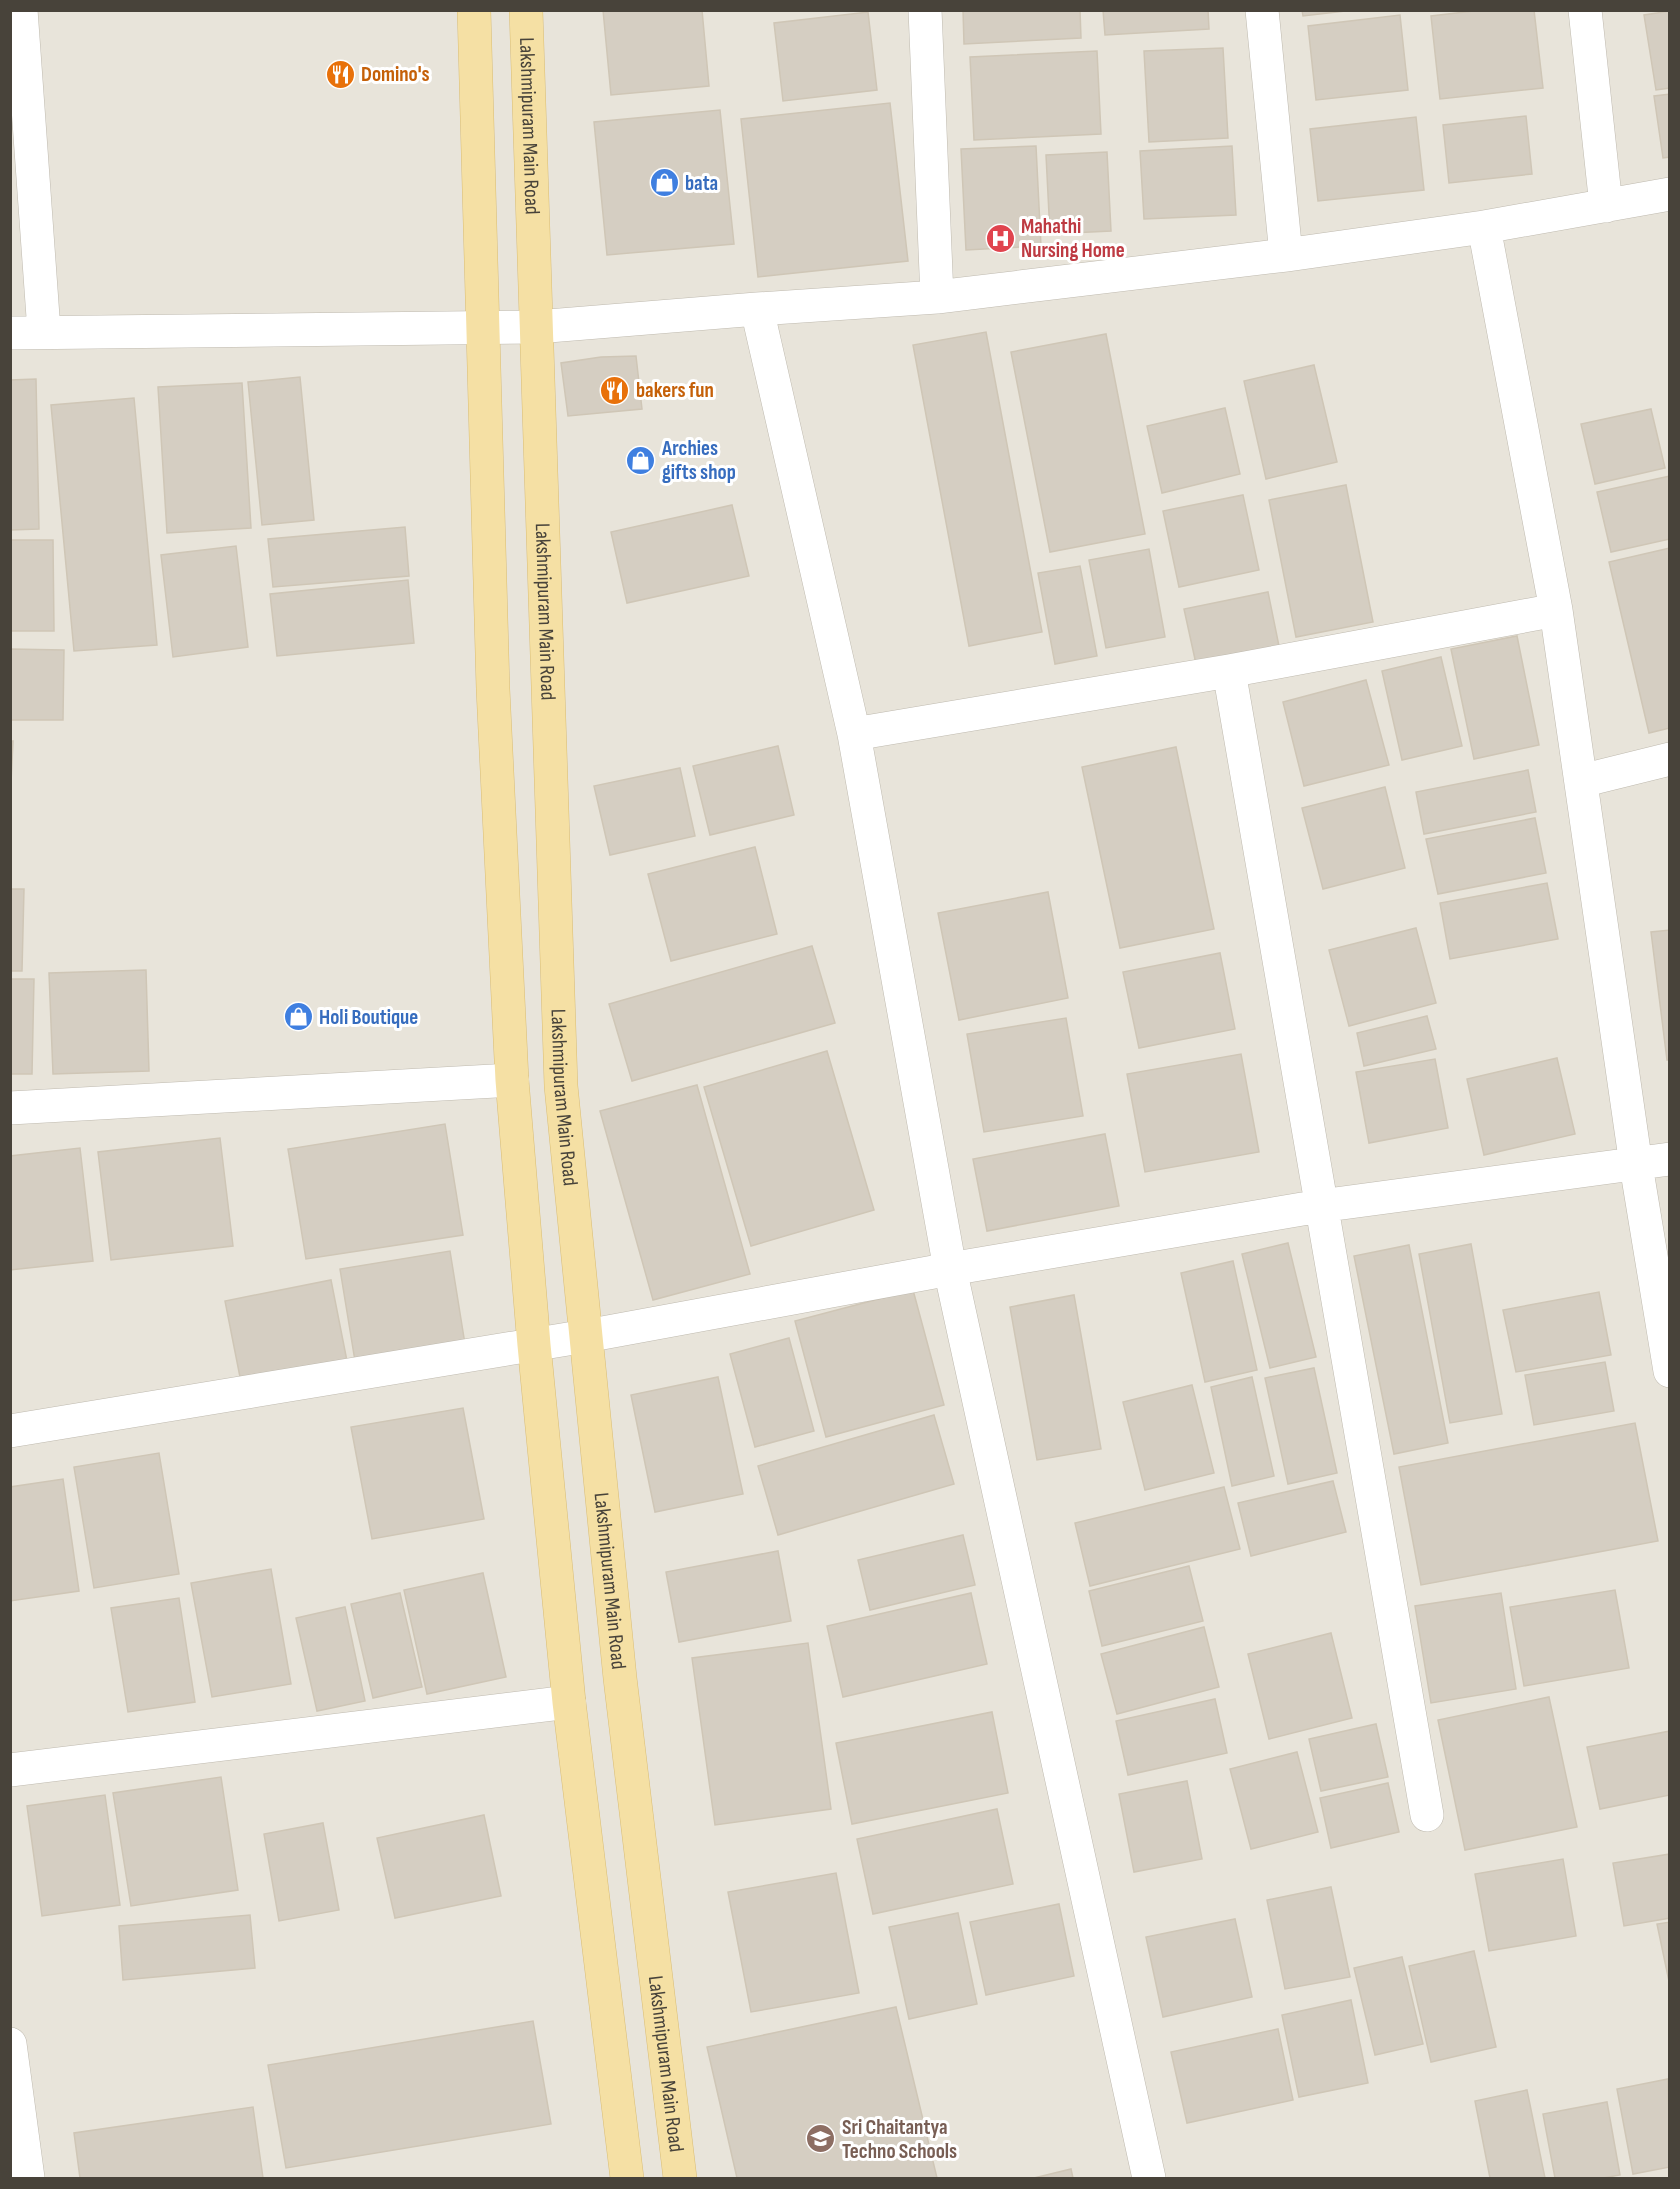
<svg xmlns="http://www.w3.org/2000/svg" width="1680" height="2189" viewBox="0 0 1680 2189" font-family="'Sofia Sans Condensed',sans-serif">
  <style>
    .residential { fill: #e8e4da }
    .building { fill: #d5cec2; stroke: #cfc6b6; stroke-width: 1.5 }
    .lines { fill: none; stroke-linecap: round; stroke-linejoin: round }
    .minor-casing { stroke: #bfbaaf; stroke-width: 34 }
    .major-casing { stroke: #d9bd75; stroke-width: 34 }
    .minor { stroke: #fff; stroke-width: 33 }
    .major { stroke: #f5e0a4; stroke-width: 33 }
    .labels { text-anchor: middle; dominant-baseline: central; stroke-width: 6; stroke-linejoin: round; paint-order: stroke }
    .food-label { font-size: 21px; font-weight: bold; fill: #c56008; stroke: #fff; text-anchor: start }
    .street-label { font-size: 21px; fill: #48433a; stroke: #fff }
    .shop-label { font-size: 21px; font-weight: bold; fill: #366cbe; stroke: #fff; text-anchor: start }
    .health-label { font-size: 21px; font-weight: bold; fill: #be3a42; stroke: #fff; text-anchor: start }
    .education-label { font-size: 21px; font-weight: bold; fill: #785e54; stroke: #fff; text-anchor: start }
  </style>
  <rect width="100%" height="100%" fill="#f4f2ec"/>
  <path class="residential" d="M11,11H1669V2178H11Z"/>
  <path class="building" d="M603,10H702L709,86L611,95Z
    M963,10H1080L1081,38L964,44Z
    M1103,10H1208L1209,29L1105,35Z
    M1302,10H1354L1303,16Z
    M1482,10H1534L1543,88L1440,99L1431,16Z
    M1670,11V88L1656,90L1644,15Z
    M868,12L877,90L783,101L774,23Z
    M1400,15L1408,90L1316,100L1308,26Z
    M1223,48L1228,138L1149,142L1144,51Z
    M1097,51L1101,134L974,140L970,57Z
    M1670,94V157L1663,158L1654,96Z
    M890,103L908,261L758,277L741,119Z
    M720,110L734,244L607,255L594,122Z
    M1526,116L1532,174L1449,183L1443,125Z
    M1416,117L1424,190L1318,201L1310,129Z
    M1036,146L1041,246L966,250L961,149Z
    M1232,146L1236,215L1144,219L1140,151Z
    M1107,152L1111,231L1050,234L1046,155Z
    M986,332L1042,632L969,646L913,345Z
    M1106,334L1145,534L1050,552L1011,352Z
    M636,356L642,409L568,416L561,363L601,357Z
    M1314,365L1337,462L1266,479L1244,381Z
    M300,377L314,520L262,525L248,382Z
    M36,379L39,529L10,530V380Z
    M242,383L251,528L167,533L158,387Z
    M134,398L157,645L74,651L51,405Z
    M1225,408L1240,474L1162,493L1147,426Z
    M1651,409L1665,468L1595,484L1581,424Z
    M1670,476V539L1611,552L1597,492Z
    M1346,485L1373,622L1296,637L1269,500Z
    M1243,495L1259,570L1179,587L1163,511Z
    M732,505L749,576L627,603L611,532Z
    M405,527L409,576L273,587L268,539Z
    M10,540H53L54,631H10Z
    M236,546L248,647L173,657L161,555Z
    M1670,548V728L1649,733L1609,562Z
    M1149,549L1165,637L1106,648L1089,560Z
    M1080,566L1097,656L1055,664L1038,573Z
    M408,580L414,643L277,656L270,594Z
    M1268,592L1281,656L1198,673L1184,609Z
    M1517,636L1539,745L1474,759L1451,649Z
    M10,649L64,650L63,720H10Z
    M1441,657L1462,746L1402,760L1382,671Z
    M1366,680L1389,765L1304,786L1283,702Z
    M10,741H13L10,803Z
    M778,746L794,815L710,835L693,766Z
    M1176,747L1214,929L1120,948L1082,767Z
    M680,768L695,836L610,855L594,786Z
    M1528,770L1536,812L1424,834L1416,792Z
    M1385,787L1405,868L1323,889L1302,808Z
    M1535,818L1546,873L1438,894L1426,839Z
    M755,847L777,934L671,961L648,874Z
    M1547,883L1558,939L1450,959L1440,903Z
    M10,889H24L22,971H10Z
    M1048,892L1068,998L959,1020L938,913Z
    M1416,928L1436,1003L1349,1026L1329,950Z
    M1670,930V1060H1667L1651,932Z
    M812,946L835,1023L632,1081L609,1004Z
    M1220,953L1235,1029L1139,1048L1123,972Z
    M146,970L149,1071L53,1074L49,973Z
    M10,979H34L32,1074H10Z
    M1427,1016L1436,1049L1364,1066L1357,1033Z
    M1066,1018L1083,1116L984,1132L967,1034Z
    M827,1051L874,1210L751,1246L704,1087Z
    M1241,1054L1259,1152L1145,1172L1127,1074Z
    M1557,1058L1575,1134L1484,1155L1467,1079Z
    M1435,1059L1448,1128L1369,1143L1356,1072Z
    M697,1085L750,1274L653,1300L600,1111Z
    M445,1124L463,1235L306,1259L288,1149Z
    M1105,1134L1119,1206L987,1231L973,1159Z
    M220,1138L233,1246L111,1260L98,1152Z
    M80,1148L93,1261L10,1270V1156Z
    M1288,1243L1316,1357L1270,1368L1242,1254Z
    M1471,1244L1502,1414L1450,1423L1419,1254Z
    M1409,1245L1448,1443L1394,1454L1354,1256Z
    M450,1251L465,1344L355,1361L340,1269Z
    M1233,1261L1257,1370L1205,1382L1181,1273Z
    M331,1280L347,1361L241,1382L225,1301Z
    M913,1290L944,1405L826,1437L795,1321Z
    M1599,1292L1611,1355L1516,1372L1503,1310Z
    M1074,1295L1101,1449L1037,1460L1010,1307Z
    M789,1338L814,1431L755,1447L730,1354Z
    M1605,1362L1614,1411L1534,1425L1525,1375Z
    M1314,1368L1337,1473L1288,1484L1265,1378Z
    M718,1377L743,1494L655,1512L631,1395Z
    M1252,1377L1274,1476L1232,1486L1211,1387Z
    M1192,1385L1214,1473L1145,1490L1123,1402Z
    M463,1408L484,1519L372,1539L351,1427Z
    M934,1415L954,1484L778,1535L758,1466Z
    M1635,1423L1658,1541L1421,1585L1399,1467Z
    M159,1453L179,1574L94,1588L74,1467Z
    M63,1479L79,1591L10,1601V1487Z
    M1333,1481L1346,1532L1251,1556L1238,1503Z
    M1224,1487L1240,1549L1090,1586L1075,1523Z
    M963,1535L975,1585L870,1610L858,1560Z
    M778,1551L791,1621L679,1642L666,1572Z
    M1189,1566L1203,1621L1102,1646L1089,1591Z
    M271,1569L291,1684L212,1697L191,1583Z
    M483,1573L506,1677L427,1694L404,1590Z
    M1615,1590L1629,1668L1524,1686L1510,1607Z
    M400,1593L422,1687L373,1698L351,1604Z
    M971,1593L987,1664L843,1697L827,1626Z
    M1501,1593L1516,1689L1431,1703L1415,1606Z
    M179,1598L195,1702L128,1712L111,1608Z
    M345,1607L365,1701L317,1711L296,1618Z
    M1204,1627L1219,1687L1117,1714L1101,1654Z
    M1331,1633L1352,1718L1269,1739L1248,1654Z
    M808,1643L831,1809L715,1825L692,1658Z
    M1549,1697L1577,1827L1465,1850L1438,1720Z
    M1215,1699L1227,1753L1128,1775L1116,1721Z
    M992,1712L1008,1793L852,1824L836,1743Z
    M1376,1724L1388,1777L1321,1791L1309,1739Z
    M1670,1731V1795L1600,1809L1587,1747Z
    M1297,1752L1318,1832L1251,1849L1230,1769Z
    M221,1777L238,1890L131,1906L113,1793Z
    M1187,1781L1202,1859L1134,1872L1119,1794Z
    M1388,1783L1399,1832L1331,1848L1320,1798Z
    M105,1795L120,1905L42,1916L27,1806Z
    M997,1809L1013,1884L873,1914L857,1839Z
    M484,1815L501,1896L395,1918L377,1838Z
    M323,1823L339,1910L279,1921L264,1834Z
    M1670,1854V1918L1624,1926L1613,1863Z
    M1563,1859L1576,1936L1489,1951L1475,1874Z
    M836,1873L859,1993L751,2012L728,1892Z
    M1331,1887L1350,1977L1285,1989L1267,1900Z
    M1059,1904L1074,1976L986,1995L970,1922Z
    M958,1913L977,2004L909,2019L889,1927Z
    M250,1915L255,1968L123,1980L119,1926Z
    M1235,1919L1252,1997L1163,2017L1146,1937Z
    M1670,1922V1986L1657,1924Z
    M1474,1951L1496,2047L1431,2062L1409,1966Z
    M1402,1957L1423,2044L1375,2055L1354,1968Z
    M1351,2000L1368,2083L1299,2097L1282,2015Z
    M896,2007L937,2178H737L707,2047Z
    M533,2021L551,2124L286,2168L268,2065Z
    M1278,2029L1293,2100L1187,2123L1171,2052Z
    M1668,2079L1670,2167L1633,2174L1617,2089Z
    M1527,2090L1545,2178H1490L1475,2101Z
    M1607,2102L1620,2175L1603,2178H1555L1543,2114Z
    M253,2107L263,2178H80L74,2133Z
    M1071,2169L1073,2178H1034Z"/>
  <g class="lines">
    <defs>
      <path id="minor" d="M21,10L44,331
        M925,10L937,297
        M1262,10L1286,255
        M1585,10L1606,206
        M1484,227L1556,610L1636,1165L1670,1371
        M757,309L854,734L950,1269L1149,2178
        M10,333L536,327L757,309L937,297L1286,255L1484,227L1670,194
        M1229,671L1427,1815
        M854,734L1229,671L1556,610
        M1581,781L1670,759
        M10,1108L512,1080
        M10,1431L586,1336L950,1269L1320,1206L1670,1159
        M10,1770L569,1702
        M10,2044L28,2178"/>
      <g id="major">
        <path d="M474,10L493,689L512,1080L534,1345L569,1702L627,2178"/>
        <path id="s1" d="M526,10L561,1086L620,1678L680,2178"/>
      </g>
    </defs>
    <use href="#minor" class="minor-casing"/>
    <use href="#major" class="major-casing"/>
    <use href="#minor" class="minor"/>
    <use href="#major" class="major"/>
  </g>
  <defs>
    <symbol id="restaurant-disc" viewBox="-11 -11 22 22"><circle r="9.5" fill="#e8710a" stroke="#fff"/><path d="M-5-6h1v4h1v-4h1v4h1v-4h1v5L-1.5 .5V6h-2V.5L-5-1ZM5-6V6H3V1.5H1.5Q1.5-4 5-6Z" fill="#fff"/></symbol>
    <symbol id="shop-disc" viewBox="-11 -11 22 22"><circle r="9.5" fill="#3f7fe0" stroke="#fff"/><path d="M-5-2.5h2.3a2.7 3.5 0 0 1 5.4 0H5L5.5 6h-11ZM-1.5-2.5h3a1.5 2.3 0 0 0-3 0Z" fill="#fff"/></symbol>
    <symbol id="hospital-disc" viewBox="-11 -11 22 22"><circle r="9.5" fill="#e0444e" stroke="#fff"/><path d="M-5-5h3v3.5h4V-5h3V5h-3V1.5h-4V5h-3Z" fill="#fff"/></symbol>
    <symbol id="school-disc" viewBox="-11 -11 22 22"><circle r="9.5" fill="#8d6e63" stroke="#fff"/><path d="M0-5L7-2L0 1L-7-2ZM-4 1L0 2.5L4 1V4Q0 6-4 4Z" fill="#fff"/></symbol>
  </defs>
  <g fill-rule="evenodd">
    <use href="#restaurant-disc" x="324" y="58" width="33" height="33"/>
    <use href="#shop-disc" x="648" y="166" width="33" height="33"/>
    <use href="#hospital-disc" x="984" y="222" width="33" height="33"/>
    <use href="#restaurant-disc" x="598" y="374" width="33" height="33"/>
    <use href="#shop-disc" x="624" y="444" width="33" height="33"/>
    <use href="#shop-disc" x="282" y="1000" width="33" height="33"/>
    <use href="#school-disc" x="804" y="2122" width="33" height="33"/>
  </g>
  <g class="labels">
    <g class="food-label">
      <text x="361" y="74">Domino's</text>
      <text x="636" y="390">bakers fun</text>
    </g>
    <g class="street-label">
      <text stroke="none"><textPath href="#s1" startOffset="116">Lakshmipuram Main Road</textPath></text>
      <text stroke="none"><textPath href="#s1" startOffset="602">Lakshmipuram Main Road</textPath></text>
      <text stroke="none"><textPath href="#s1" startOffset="1088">Lakshmipuram Main Road</textPath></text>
      <text stroke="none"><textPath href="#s1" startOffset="1574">Lakshmipuram Main Road</textPath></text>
      <text stroke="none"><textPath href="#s1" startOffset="2060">Lakshmipuram Main Road</textPath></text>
    </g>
    <g class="shop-label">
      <text x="685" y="183">bata</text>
      <text x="662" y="448">Archies<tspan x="662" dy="24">gifts shop</tspan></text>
      <text x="319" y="1017">Holi Boutique</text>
    </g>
    <g class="health-label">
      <text x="1021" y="226">Mahathi<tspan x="1021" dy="24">Nursing Home</tspan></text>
    </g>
    <g class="education-label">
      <text x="842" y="2127">Sri Chaitantya<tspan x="842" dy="24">Techno Schools</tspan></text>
    </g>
  </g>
  <rect width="1680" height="2189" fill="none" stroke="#48433a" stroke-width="24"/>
</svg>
